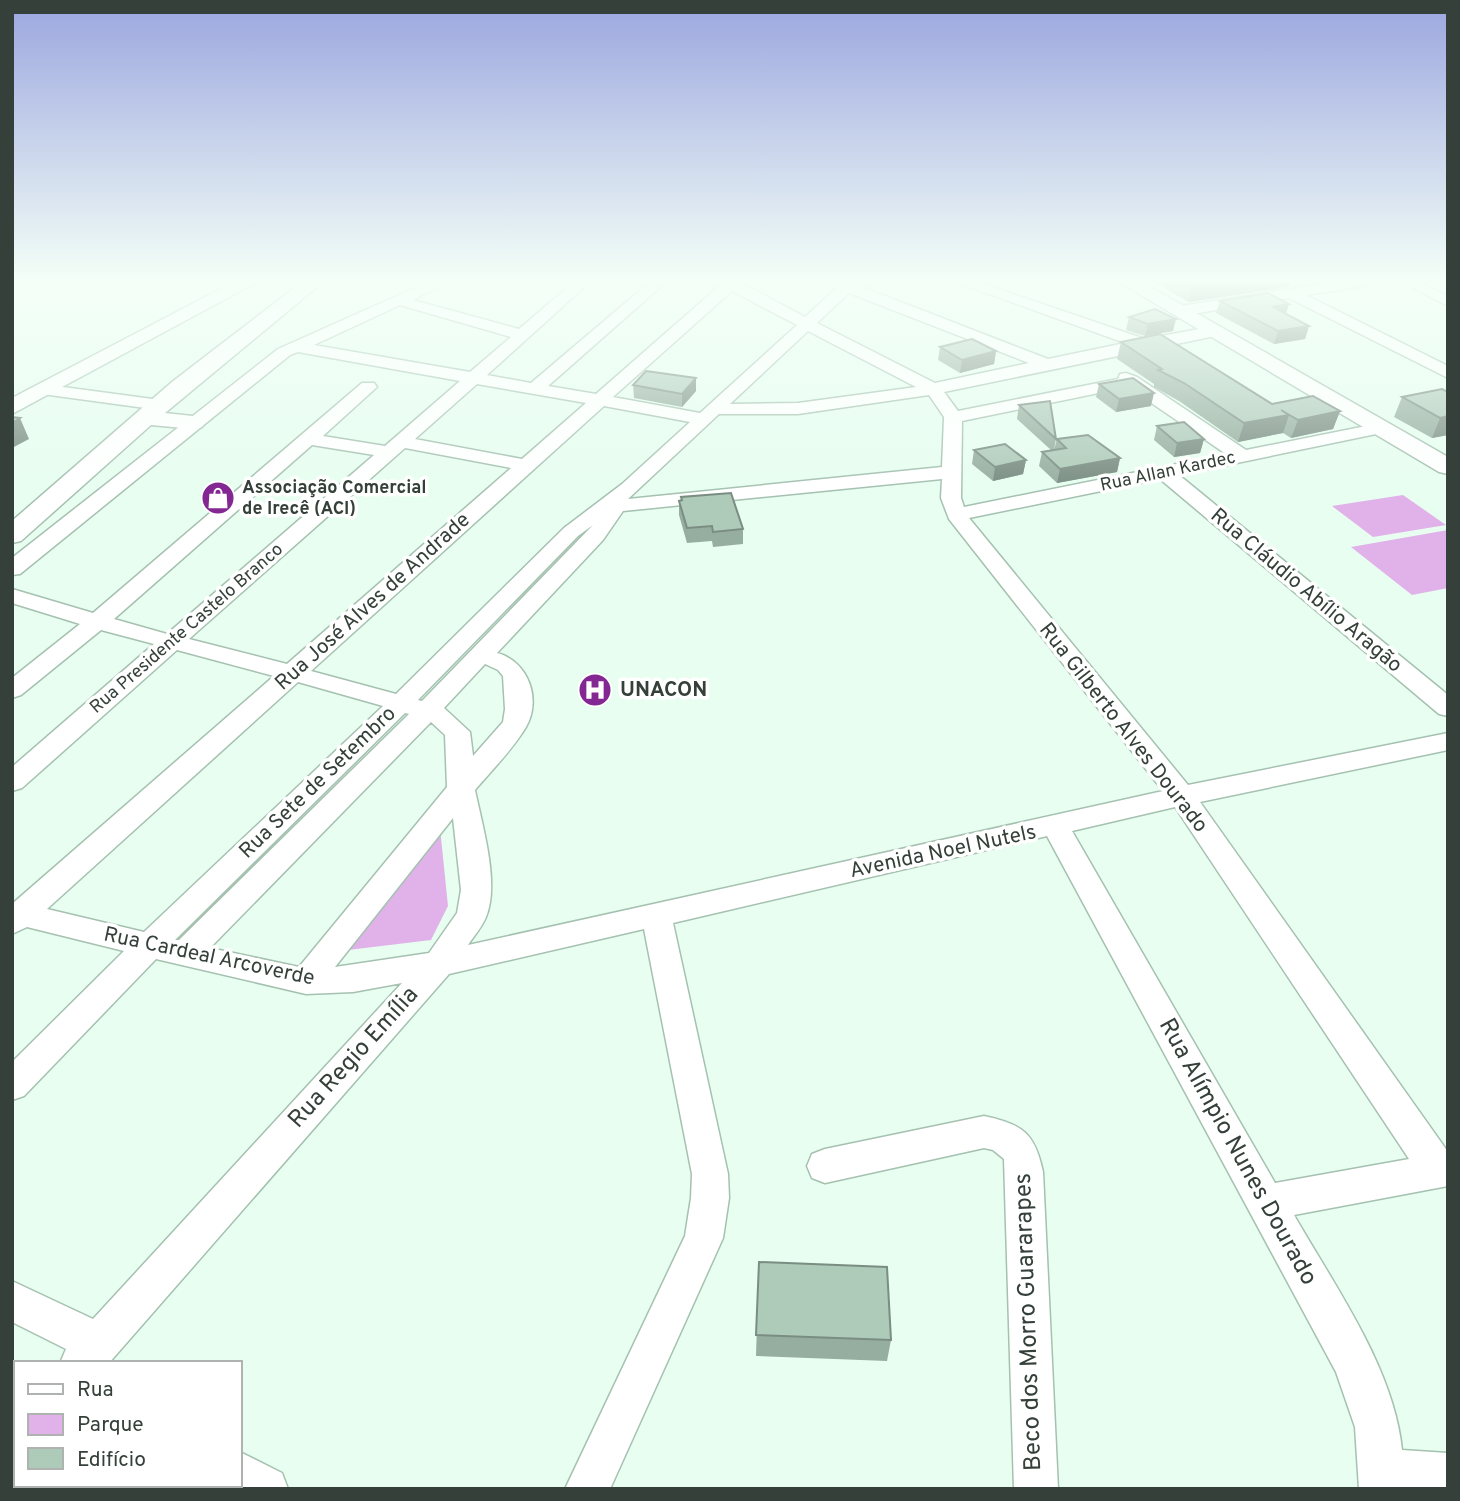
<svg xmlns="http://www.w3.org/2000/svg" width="1460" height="1501" viewBox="0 0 1460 1501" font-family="Overpass,sans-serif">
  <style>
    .green { fill: #e1b1ea }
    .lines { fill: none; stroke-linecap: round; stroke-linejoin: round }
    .minor-casing { stroke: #a5c1b0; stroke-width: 3 }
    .major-casing { stroke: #a5c1b0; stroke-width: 3 }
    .minor { fill: #fff; fill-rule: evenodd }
    .major { fill: #fff; fill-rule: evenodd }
    .wall { fill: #96ae9f }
    .shaded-wall { fill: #7a8d82 }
    .building { fill: #aecab9; stroke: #7a8d82; stroke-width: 2 }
    .labels { text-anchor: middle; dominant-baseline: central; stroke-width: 7; stroke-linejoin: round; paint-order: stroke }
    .far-street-label { font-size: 18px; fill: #344039; stroke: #fff }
    .far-poi-label { font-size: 18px; font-weight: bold; fill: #344039; stroke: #fff; text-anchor: start }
    .street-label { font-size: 21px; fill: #344039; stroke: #fff }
    .poi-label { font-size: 21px; font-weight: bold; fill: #344039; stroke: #fff; text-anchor: start }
    .near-street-label { font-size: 24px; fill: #344039; stroke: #fff }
  </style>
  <rect width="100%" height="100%" fill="#e7fef0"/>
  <path class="green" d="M1403,495L1446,525L1373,537L1332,506Z
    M1448,530V588L1412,595L1351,547Z
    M440,828L448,906L431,940L340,951Z"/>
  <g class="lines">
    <defs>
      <path id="minor" d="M428,282H447L413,300L519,329L574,282H590L487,375L531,383L650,282H666L548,386L596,394L724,282H740L805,317L843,282H859L857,285L1048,359L1125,343L956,282H978L1145,339L1215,326L1223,331L1215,336L944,392L958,411L1118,379L1120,374L1126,373L1137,377L1246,450L1381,423L1387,424L1390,428L1381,433L1179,475L1448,695V716L1439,714L1160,479L969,518L1188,785L1448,733V750L1200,802L1448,1152V1186L1294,1215C1334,1285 1394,1368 1402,1450L1448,1453V1489H1359L1355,1427L1336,1372L1047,836L673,923L728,1174L729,1198L723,1238L610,1489H565L685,1236L691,1198L692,1174L644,929L449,974L109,1363H60L66,1349L12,1322V1281L93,1319L402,983L353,992L306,994L156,959L24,1096L12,1100V1062L124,951L27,927L12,934V904L274,676L177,650L22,788L12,791V767L154,644L101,630L21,695L12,698V678L80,624L12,603V589L93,613L362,383H374L377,387L323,436L385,446L460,381L298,352L290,355L20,574L12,575V558L278,349ZM732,291L797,325L700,413L613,397ZM849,293L1029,363L935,383L817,323ZM400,305L511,337L470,372L314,345ZM808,331L916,387L798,403L730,404ZM477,384L586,403L522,459L415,439ZM1128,387L1226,454L964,507L961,498L962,421ZM929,395L944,417L942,467L628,499L719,414H798ZM604,406L690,422L622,484L564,528L396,694L311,671ZM312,445L374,455L167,634L114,619ZM405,448L511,468L287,664L189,639ZM942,479L941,498L949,519L1163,791L468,945C474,936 482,927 486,917C500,883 482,825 475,790C492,770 513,749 526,727C542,699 528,661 497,653L603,540L623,511ZM593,525L422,701L418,700L578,536ZM485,664L498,670L503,676L505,709L503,722L473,756L470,732L444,708ZM298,682L383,706L144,932L47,909ZM405,713L409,714L179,940H175ZM431,722L445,735L447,787L299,967L210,948ZM1175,807L1409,1159L1275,1183L1072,831ZM453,818L461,890L457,913L429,953L335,967Z
        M1335,282H1371L1364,286L1306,295L1448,366V378L1289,298L1180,316L1172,311L1180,306Z
        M1401,282H1420L1448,296V306Z
        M48,385L160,400L169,405L160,410L42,394L39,390L42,386Z
        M984,1116C1022,1124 1035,1133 1043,1172L1058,1489H1014L1004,1159L993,1150L984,1148L825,1183L812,1178L807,1166L812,1154L825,1149Z
        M16,1412V1458L12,1460V1414Z
        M240,1452L282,1473L288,1489H224L222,1485H240Z"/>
      <path id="major" d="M234,282H257L12,414V398Z
        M302,282H323L165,413L202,417L205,422L202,427L194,429L151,425L21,541L12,543V521L172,382Z
        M1119,282H1142L1448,457V474L1439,472Z"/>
    </defs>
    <use href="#minor" class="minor-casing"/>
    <use href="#major" class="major-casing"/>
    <use href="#minor" class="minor"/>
    <use href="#major" class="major"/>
  </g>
  <path class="wall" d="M1155,282H1290L1288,287L1188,302Z
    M1220,301L1289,304L1286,314L1309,326L1305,339L1274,344L1216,313Z
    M1129,317L1173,331L1145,336L1126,330Z
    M1121,342L1272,404L1340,411L1333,429L1291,438L1283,433L1238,442L1179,401L1154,387V384L1117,359Z
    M940,347L996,351L994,364L960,373L938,360Z
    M1099,384L1151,406L1116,412L1096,397Z
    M633,385L696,391L682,407L634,398Z
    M1448,392V435L1432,438L1394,417L1402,397Z
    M1019,405L1056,439L1054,450L1057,439L1120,458L1117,472L1057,483L1039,466L1042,452L1051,450L1017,419Z
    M1157,426L1204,439L1200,453L1174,457L1154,440Z
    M974,450L1026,460L1023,474L993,481L972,464Z
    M681,497L743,529V544L713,547L712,541L687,543L679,515V501L681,500Z
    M759,1262L891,1340L887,1361L756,1356Z"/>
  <path class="shaded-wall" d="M1193,282H1290L1288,287L1188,302Z
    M1289,304L1285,316L1273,307Z
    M1176,319L1173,331L1145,336L1148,324Z
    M1309,326L1305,339L1274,344L1278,331Z
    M996,351L994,364L960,373L962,360Z
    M696,378V391L682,407V394Z
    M1154,393L1151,406L1116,412L1119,399Z
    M1340,411L1333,429L1291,438L1298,420Z
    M1289,415L1283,433L1238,442L1244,423Z
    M1448,416V435L1432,438L1440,418Z
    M20,418L29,439L12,448V423Z
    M1204,439L1200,453L1174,457L1177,443Z
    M1120,458L1117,472L1057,483L1060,469Z
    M1026,460L1023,474L993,481L995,467Z"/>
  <path class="building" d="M1268,293L1289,304L1273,307L1309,326L1278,331L1220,301Z
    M1155,309L1176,319L1148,324L1129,317Z
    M1160,334L1272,404L1313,396L1340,411L1298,420L1281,410L1289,415L1244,423L1184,383L1158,370L1162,369L1121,342Z
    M972,339L996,351L962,360L940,347Z
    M646,371L696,378L682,394L633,385Z
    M1133,378L1154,393L1119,399L1099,384Z
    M1442,389L1448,392V416L1440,418L1402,397Z
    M1050,401L1056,439L1019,405Z
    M12,417L20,418L12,423Z
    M1184,422L1204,439L1177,443L1157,426Z
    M1088,435L1120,458L1060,469L1042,452L1066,448L1057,439Z
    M1005,444L1026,460L995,467L974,450Z
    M731,493L743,529L713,532L712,526L687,528L679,501L682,500L681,497Z
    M759,1262L887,1267L891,1340L756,1335Z"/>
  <linearGradient id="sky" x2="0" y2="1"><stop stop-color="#9ba6df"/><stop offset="0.57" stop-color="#f4fff8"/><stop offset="1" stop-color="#f4fff8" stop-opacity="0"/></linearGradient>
  <rect width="1460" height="492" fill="url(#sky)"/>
  <defs>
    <symbol id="shop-disc" viewBox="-11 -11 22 22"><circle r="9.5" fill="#832793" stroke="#fff"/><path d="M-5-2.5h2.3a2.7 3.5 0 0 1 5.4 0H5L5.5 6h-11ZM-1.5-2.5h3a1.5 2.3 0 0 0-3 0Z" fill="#fff"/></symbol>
    <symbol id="hospital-disc" viewBox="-11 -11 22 22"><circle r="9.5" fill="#832793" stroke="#fff"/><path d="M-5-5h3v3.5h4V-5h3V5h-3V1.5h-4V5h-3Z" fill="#fff"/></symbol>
  </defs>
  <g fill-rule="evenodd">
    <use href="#shop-disc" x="199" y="479" width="38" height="38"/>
    <use href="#hospital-disc" x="576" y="671" width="38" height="38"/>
  </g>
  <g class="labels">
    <g class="far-street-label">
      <text transform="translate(1168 472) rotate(-12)">Rua Allan Kardec</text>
      <text transform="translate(187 629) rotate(-41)">Rua Presidente Castelo Branco</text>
    </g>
    <g class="far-poi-label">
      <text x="242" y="488">Associação Comercial<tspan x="242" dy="21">de Irecê (ACI)</tspan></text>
    </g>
    <g class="street-label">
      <text transform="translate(1306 591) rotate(40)">Rua Cláudio Abílio Aragão</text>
      <text transform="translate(373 602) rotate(-42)">Rua José Alves de Andrade</text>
      <text transform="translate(1123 728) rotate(52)">Rua Gilberto Alves Dourado</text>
      <text transform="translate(318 783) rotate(-44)">Rua Sete de Setembro</text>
      <text transform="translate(943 852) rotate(-12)">Avenida Noel Nutels</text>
      <text transform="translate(209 957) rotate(12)">Rua Cardeal Arcoverde</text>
    </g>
    <g class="poi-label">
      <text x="620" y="690">UNACON</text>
    </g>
    <g class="near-street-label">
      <text transform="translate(354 1058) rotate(-48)">Rua Regio Emília</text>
      <text transform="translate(1237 1152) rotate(61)">Rua Alímpio Nunes Dourado</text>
      <text transform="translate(1029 1322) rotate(-92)">Beco dos Morro Guararapes</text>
    </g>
  </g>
  <rect width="1460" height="1501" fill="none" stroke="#344039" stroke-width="28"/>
  <rect x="14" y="1361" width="228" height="126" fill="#ffffff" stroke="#aeb3b0" stroke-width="2"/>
  <rect x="28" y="1384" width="35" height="10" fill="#ffffff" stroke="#aeb3b0" stroke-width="2"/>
  <text x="77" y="1396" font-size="21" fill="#344039">Rua</text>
  <rect x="28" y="1414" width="35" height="21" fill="#e1b1ea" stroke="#aeb3b0" stroke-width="2"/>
  <text x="77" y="1431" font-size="21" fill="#344039">Parque</text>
  <rect x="28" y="1448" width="35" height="21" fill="#aecab9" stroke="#aeb3b0" stroke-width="2"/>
  <text x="77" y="1466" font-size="21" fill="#344039">Edifício</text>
</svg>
